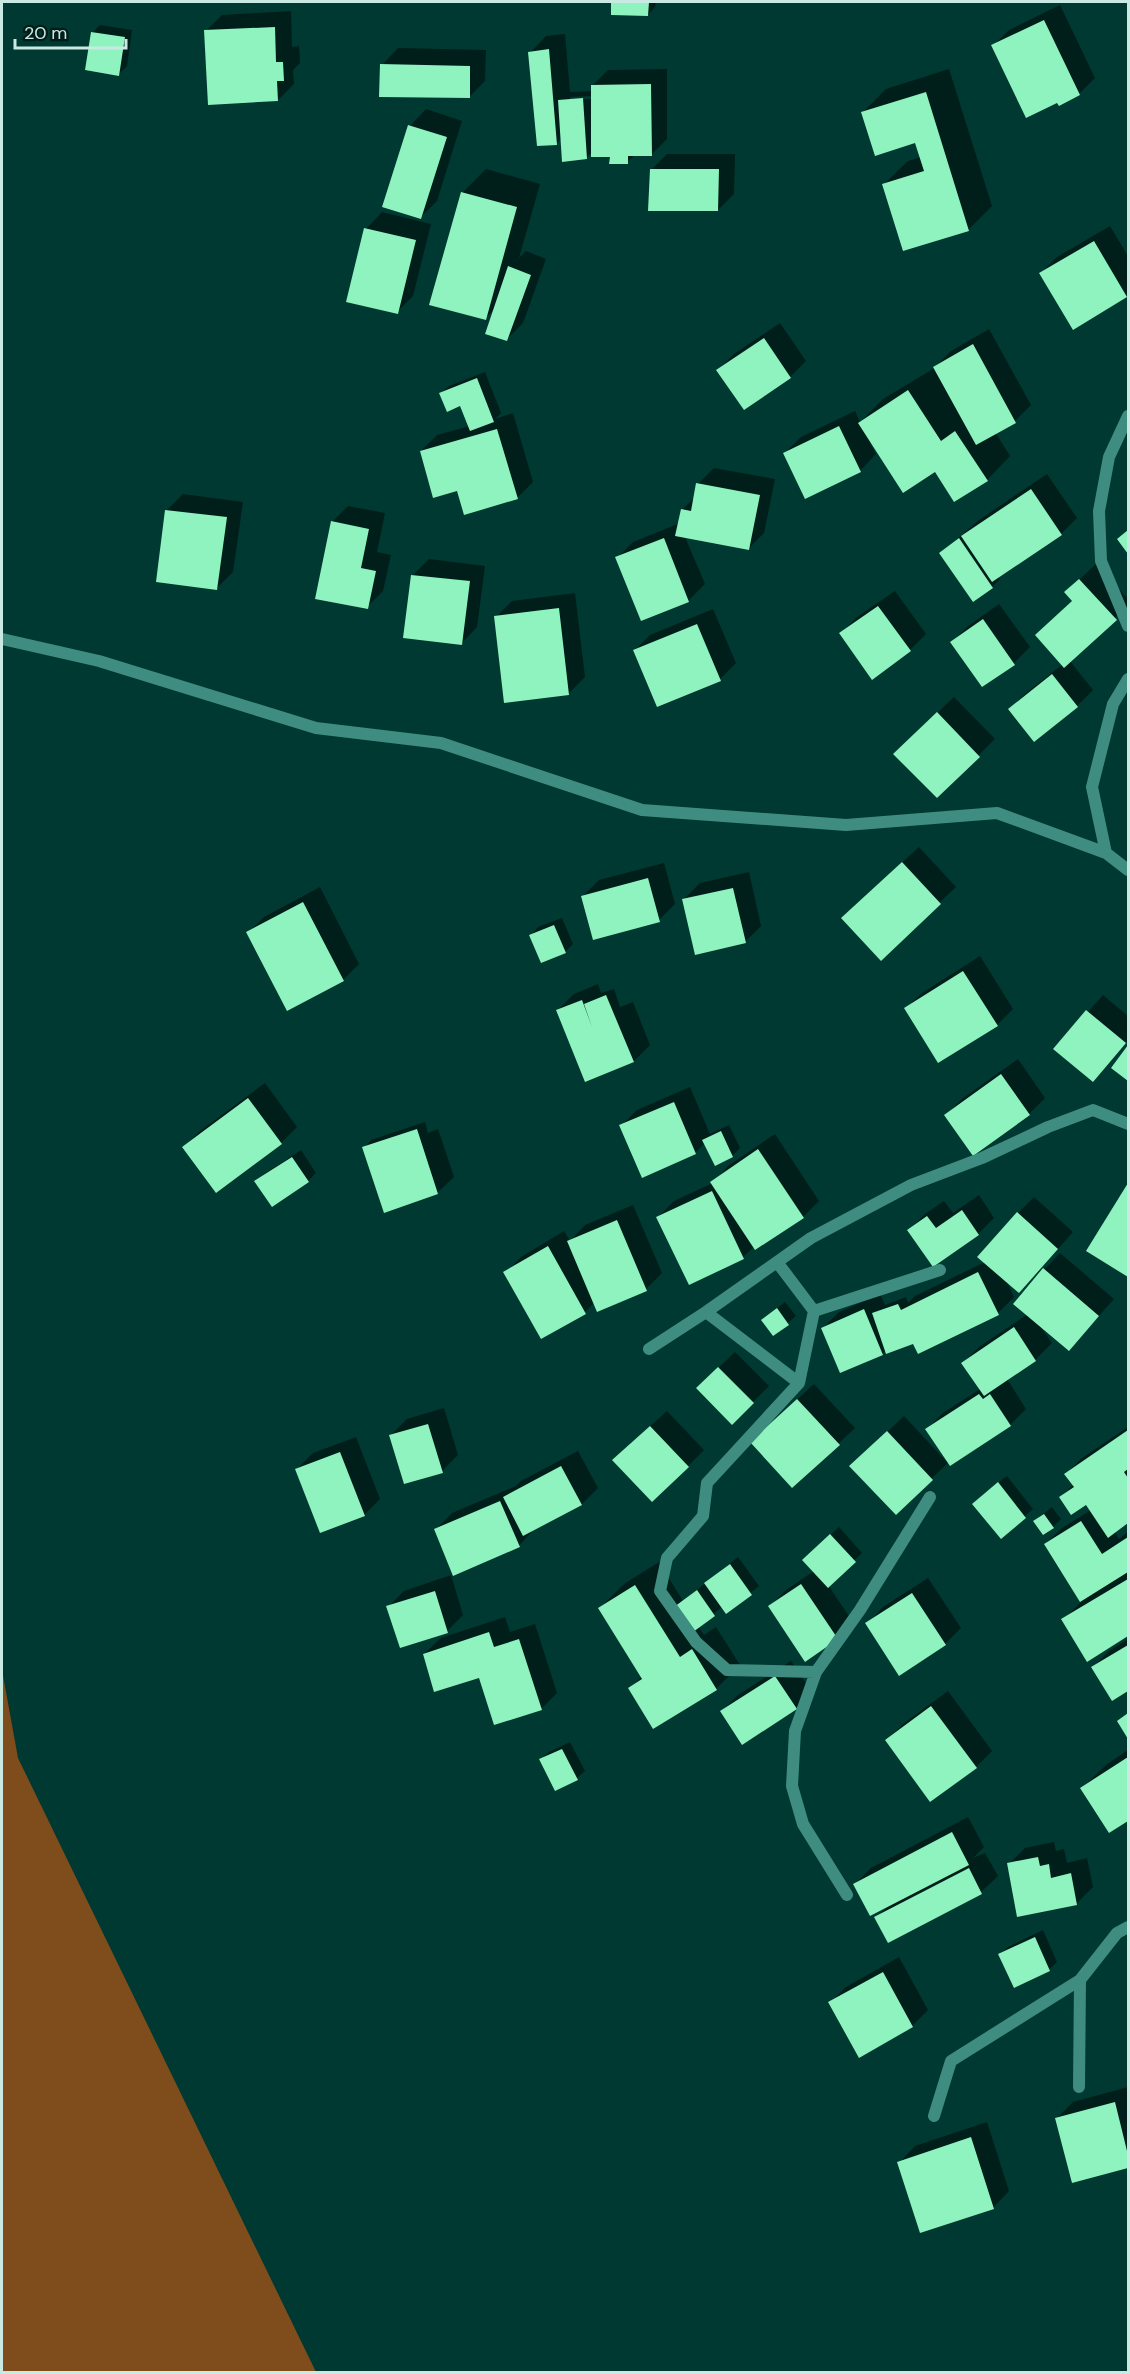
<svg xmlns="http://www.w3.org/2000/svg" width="1130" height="2374" viewBox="0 0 1130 2374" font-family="'DM Sans',sans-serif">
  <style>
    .green { fill: #7f4c1c }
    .shadow { fill: #0007; fill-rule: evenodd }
    .building { fill: #8ef3bf }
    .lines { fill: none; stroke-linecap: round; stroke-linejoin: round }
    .minor { stroke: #3e8d80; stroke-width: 12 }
  </style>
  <rect width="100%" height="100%" fill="#003931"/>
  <path class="green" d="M2,1670L18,1758L316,2372H2Z"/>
  <path class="shadow" d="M613,2H656L655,7L648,15L612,13Z
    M1060,5L1095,78L1079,94L993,46L1009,30Z
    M291,11L292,47L299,46L300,63L293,70L294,84L278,100L206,31L222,15Z
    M100,25L132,30L127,66L119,74L92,33Z
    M565,34L570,92L592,91V86L608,70L667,69V139L651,155H635L627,162L593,151L586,158L562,138L557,143L530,53L546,36ZM591,96V99L570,100V97Z
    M398,48L486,50L485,81L469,97L382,65Z
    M949,69L992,206L969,229L884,184L908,161L921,157L916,141L862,113L886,89Z
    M426,109L462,121L437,201L421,217L410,126Z
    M667,154H735L734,194L718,210L651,170Z
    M486,169L540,184L519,258L526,251L546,259L523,323L507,339L495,309L485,318L463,192Z
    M382,212L431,224L413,296L397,312L366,229Z
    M1110,226L1128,256V294L1126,296L1041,273L1057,257Z
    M780,323L806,361L790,377L718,370L734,354Z
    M989,329L1031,405L1015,421L995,432L1010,456L987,480L935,470L872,442L870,443L876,454L860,471L785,453L801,437L855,411L860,422L883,399L933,369L951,351Z
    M485,372L501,413L495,419L513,413L533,482L517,498L458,490L421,451L437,435L470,426L461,404L441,393L449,386Z
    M714,468L775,479L764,533L748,549L685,537L705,584L689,600L642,619L617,558L633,542L680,523L682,510L695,497L698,484Z
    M1047,474L1077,518L1061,534L998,576L1000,579L992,587L973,600L941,553L979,520Z
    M183,494L243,502L233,572L217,588L167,510Z
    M348,506L385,513L377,552L391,555L383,591L367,607L332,522Z
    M429,559L485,566L477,627L461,644L413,575Z
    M1096,564L1128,599V606L1070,661L1093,690L1077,706L1010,709L1026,693L1063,664L1074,600L1066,592Z
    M895,591L926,634L910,650L841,633L857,617Z
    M575,593L585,677L569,693L496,617L512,601Z
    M999,604L1030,647L1014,663L952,642L968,626Z
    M713,609L736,663L720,679L634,651L650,635Z
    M954,697L995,739L937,796L911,738Z
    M919,847L956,887L881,958L859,902Z
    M664,863L675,904L659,920L582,897L599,880Z
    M749,872L761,926L745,942L684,899L700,883Z
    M320,887L359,964L343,980L248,933L264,917Z
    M562,918L573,944L565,952L531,935L538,927Z
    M980,956L1013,1009L997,1025L905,1009L922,993Z
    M598,984L601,993L614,989L620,1007L633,1002L650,1045L634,1061L586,1080L558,1010L574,994Z
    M1103,995L1128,1016V1040L1093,1080L1055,1049Z
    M1018,1059L1045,1098L1029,1114L946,1115L962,1099Z
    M265,1083L297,1127L281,1143L184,1147L200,1131Z
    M690,1087L710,1134L729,1125L740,1148L732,1156L705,1143L695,1153L621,1126L637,1110Z
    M425,1122L428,1133L438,1129L454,1177L437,1193L364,1148L371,1140Z
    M775,1134L819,1201L803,1217L755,1246L743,1257L690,1283L658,1217L674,1201L713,1183L728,1166Z
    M301,1150L316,1173L308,1181L272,1205L256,1181L264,1174Z
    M1128,1185V1275L1088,1251Z
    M979,1195L994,1218L978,1234L934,1265L909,1230L925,1214L944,1201L953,1213Z
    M1034,1197L1073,1232L1035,1275L1006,1280L1014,1297L998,1313L886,1350L882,1354L823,1328L839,1312L880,1294L885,1305L906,1297L908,1303L915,1296L985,1262L1018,1213Z
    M633,1205L662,1273L646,1289L595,1302L585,1312L541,1337L505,1273L521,1257L564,1231L570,1241L585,1225Z
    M1060,1253L1114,1299L1069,1349L1040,1326L1052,1343L1035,1360L1007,1379L1026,1409L1010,1425L950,1464L949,1462L896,1512L868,1450L904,1416L946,1461L947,1460L927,1429L943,1413L980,1389L963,1363L979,1347L1028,1314L1045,1269Z
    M785,1302L796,1316L788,1323L763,1320Z
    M735,1352L769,1386L732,1423L698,1388Z
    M814,1384L855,1428L793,1486L768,1426Z
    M444,1408L458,1455L442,1471L391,1435L407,1419Z
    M667,1411L704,1450L688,1466L630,1444Z
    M1128,1427V1522L1114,1531L1119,1539L1128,1532V1635L1087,1660L1063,1620L1081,1602L1045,1544L1062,1528L1091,1510L1086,1503L1061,1497L1074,1484L1066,1474L1082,1458Z
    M356,1437L380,1499L364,1515L297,1469L313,1453Z
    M578,1451L598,1488L582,1504L534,1529L519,1546L436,1529L452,1513L516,1486L521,1481Z
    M1007,1476L1033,1509L1001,1537L981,1496Z
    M1052,1507L1061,1519L1053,1527L1035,1521Z
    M839,1527L862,1553L828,1585L853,1622L837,1638L770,1606L786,1590L814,1571L812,1552Z
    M738,1557L759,1586L726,1612L722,1607L698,1626L704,1635L716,1627L740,1665L716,1689H630L642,1676L600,1608L624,1584L659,1562L683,1601Z
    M451,1575L463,1615L447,1631L388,1607L404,1591Z
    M928,1578L961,1628L945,1644L900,1674L867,1624L883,1607Z
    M505,1617L510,1632L535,1624L557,1693L541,1709L480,1676L424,1654L441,1638Z
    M1128,1639V1689L1112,1699L1093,1667L1109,1651Z
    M791,1661L812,1692L796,1708L722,1711L738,1695Z
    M948,1691L992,1751L976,1767L887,1740L903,1724Z
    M570,1742L585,1771L577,1778L541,1759L549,1752Z
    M1128,1750V1819L1110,1831L1082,1788L1106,1765Z
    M968,1817L984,1847L973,1858L985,1853L998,1876L981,1892L888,1941L876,1918L887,1907L855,1884L871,1868Z
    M1054,1842L1056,1851L1064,1849L1067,1863L1087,1858L1093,1887L1077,1903L1018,1915L1009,1864L1025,1848Z
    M1043,1930L1057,1962L1049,1970L1000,1954L1008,1947Z
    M899,1957L928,2010L912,2026L830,2003L846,1987Z
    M1128,2087V2167L1073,2181L1057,2118L1073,2102Z
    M987,2122L1009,2191L993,2208L899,2163L915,2146Z"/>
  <path class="building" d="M611,2H649L648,16L611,15Z
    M1044,20L1080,95L1059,106L1057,103L1026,118L991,45Z
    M275,27L276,62H283L284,81H277L278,101L208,105L204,30Z
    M91,32L125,37L119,76L85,70Z
    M549,49L557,145L537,146L528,52Z
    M380,64L470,66V98L379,97Z
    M651,84L652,156H628V164H609L610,157H591V85Z
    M926,92L969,231L903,251L882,184L924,171L915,143L875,156L861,112Z
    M583,98L587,159L562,162L558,100Z
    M408,125L447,137L421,219L382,207Z
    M650,169H719L718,211H648Z
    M461,192L517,207L486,320L429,305Z
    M364,228L416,240L398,314L346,302Z
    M1094,241L1127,297L1073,330L1039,273Z
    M508,266L531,275L507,341L485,334Z
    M764,338L791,378L744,410L716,370Z
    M973,344L1016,423L976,445L933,367Z
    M477,378L494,422L470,431L460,406L447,412L439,393Z
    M908,390L941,441L955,431L988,481L954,502L935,472L903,493L858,423Z
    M839,426L861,472L805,499L783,453Z
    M497,429L518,499L464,515L457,491L433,498L420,451Z
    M696,483L760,495L749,550L675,536L681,509L691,511Z
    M1031,489L1062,535L992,582L961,536Z
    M165,510L227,517L217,590L156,582Z
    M331,521L369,529L361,568L376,571L368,609L315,599Z
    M1128,530V554L1117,539Z
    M664,538L689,602L641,621L615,557Z
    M959,538L993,588L973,602L939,553Z
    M411,575L470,581L462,645L403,638Z
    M1079,579L1117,620L1064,668L1035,635L1072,601L1064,592Z
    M878,606L911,651L872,680L839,633Z
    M559,608L569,695L504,703L494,616Z
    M983,619L1015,665L982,687L950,642Z
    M697,624L721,681L657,707L633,650Z
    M1052,674L1078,707L1034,742L1008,709Z
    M937,712L980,757L937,798L893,754Z
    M902,862L941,904L881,961L841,918Z
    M648,878L660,922L593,940L581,896Z
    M733,888L746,943L695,955L682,899Z
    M303,902L344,981L287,1011L246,932Z
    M554,925L566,953L541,963L529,935Z
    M963,971L998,1026L938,1063L904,1008Z
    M606,995L634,1062L585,1082L556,1010L582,1000L592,1027L584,1004Z
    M1086,1010L1126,1043L1093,1082L1053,1049Z
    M1128,1045V1081L1111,1068Z
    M1001,1074L1030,1115L973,1156L944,1115Z
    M248,1098L282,1144L216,1193L182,1147Z
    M674,1102L696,1154L642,1178L619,1125Z
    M417,1129L438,1194L384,1213L362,1147Z
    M721,1131L733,1157L715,1166L702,1140Z
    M758,1149L804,1218L755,1250L710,1182Z
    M292,1157L309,1182L272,1207L254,1181Z
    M1128,1183V1277L1086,1251Z
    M712,1191L744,1259L689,1285L656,1217Z
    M962,1210L979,1235L933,1267L907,1230L927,1216L936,1228Z
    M1017,1212L1058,1249L1019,1293L977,1257Z
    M617,1220L647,1291L597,1312L567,1241Z
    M548,1246L586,1314L541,1339L503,1272Z
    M1043,1268L1099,1316L1069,1351L1013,1304Z
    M978,1272L999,1315L918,1354L913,1344L886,1354L872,1313L898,1304L901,1310Z
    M777,1308L789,1325L773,1336L761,1320Z
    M864,1309L883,1355L840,1373L821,1328Z
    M1014,1327L1036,1361L984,1396L961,1363Z
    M718,1367L754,1403L732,1425L696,1388Z
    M979,1394L983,1399L990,1394L1011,1426L950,1466L925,1429Z
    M797,1399L840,1445L792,1488L750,1442Z
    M428,1424L443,1473L404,1484L389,1435Z
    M650,1426L689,1467L652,1502L612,1460Z
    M1128,1430V1469L1124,1472L1128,1478V1523L1108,1538L1086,1505L1071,1515L1059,1497L1074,1487L1064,1474Z
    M887,1431L933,1480L896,1515L849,1466Z
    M340,1452L365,1516L320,1533L295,1469Z
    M561,1466L582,1505L523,1536L503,1497Z
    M998,1482L1026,1518L1001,1539L972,1504Z
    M500,1501L520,1547L453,1576L434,1529Z
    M1044,1514L1054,1528L1043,1535L1033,1521Z
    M1081,1521L1102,1554L1128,1537V1572L1080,1602L1044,1544Z
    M830,1534L856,1562L828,1588L802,1560Z
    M730,1564L752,1595L726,1614L704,1583Z
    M1128,1579V1636L1087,1662L1061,1619Z
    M801,1584L838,1639L805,1662L768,1606Z
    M635,1585L680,1657L692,1649L717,1690L653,1729L628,1688L642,1679L598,1608Z
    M697,1590L715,1616L693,1632L674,1607Z
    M435,1591L448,1633L400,1648L386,1606Z
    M912,1593L946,1645L899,1676L865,1623Z
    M489,1632L494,1647L519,1639L542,1710L494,1725L479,1678L434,1692L423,1654Z
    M1128,1645V1691L1112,1701L1091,1667Z
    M775,1676L797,1709L742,1745L720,1711Z
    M931,1706L977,1768L930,1802L885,1740Z
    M1128,1713V1739L1117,1721Z
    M562,1749L578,1780L555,1791L539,1759Z
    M1128,1757V1821L1109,1833L1080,1788Z
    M952,1832L969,1865L870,1916L853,1884Z
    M1038,1857L1040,1866L1049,1864L1051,1878L1071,1873L1077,1905L1017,1917L1007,1863Z
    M969,1868L982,1894L888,1943L874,1917Z
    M1035,1937L1050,1971L1014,1988L998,1954Z
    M883,1972L913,2027L859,2058L828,2002Z
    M1115,2102L1128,2155V2168L1072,2183L1055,2118Z
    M971,2137L994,2209L920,2233L897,2162Z"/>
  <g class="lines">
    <path class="minor" d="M1128,416L1109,457L1099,511L1101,561L1128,626
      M2,639L99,661L316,728L441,743L642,810L846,825L997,813L1106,853L1128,870
      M1106,853L1092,787L1113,704L1128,679
      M777,1262L814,1311
      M706,1312L799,1383L707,1483L703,1516L667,1558L660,1591L696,1642L727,1670L816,1672
      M649,1349L706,1312L811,1238L911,1185L982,1158L1048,1127L1093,1110L1128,1124
      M799,1383L814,1311L940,1270
      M847,1895L803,1824L792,1786L795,1731L816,1672L860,1610L930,1497
      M1079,2087L1080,1980L1117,1933L1128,1927
      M934,2116L951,2061L1080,1980"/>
  </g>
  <rect width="1130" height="2374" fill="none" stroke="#c9eae2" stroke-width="6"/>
  <path d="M15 39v9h111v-9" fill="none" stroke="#c9eae2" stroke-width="3"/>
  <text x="24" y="39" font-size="18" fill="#c9eae2" stroke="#021d19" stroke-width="4.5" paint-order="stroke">20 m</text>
</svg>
